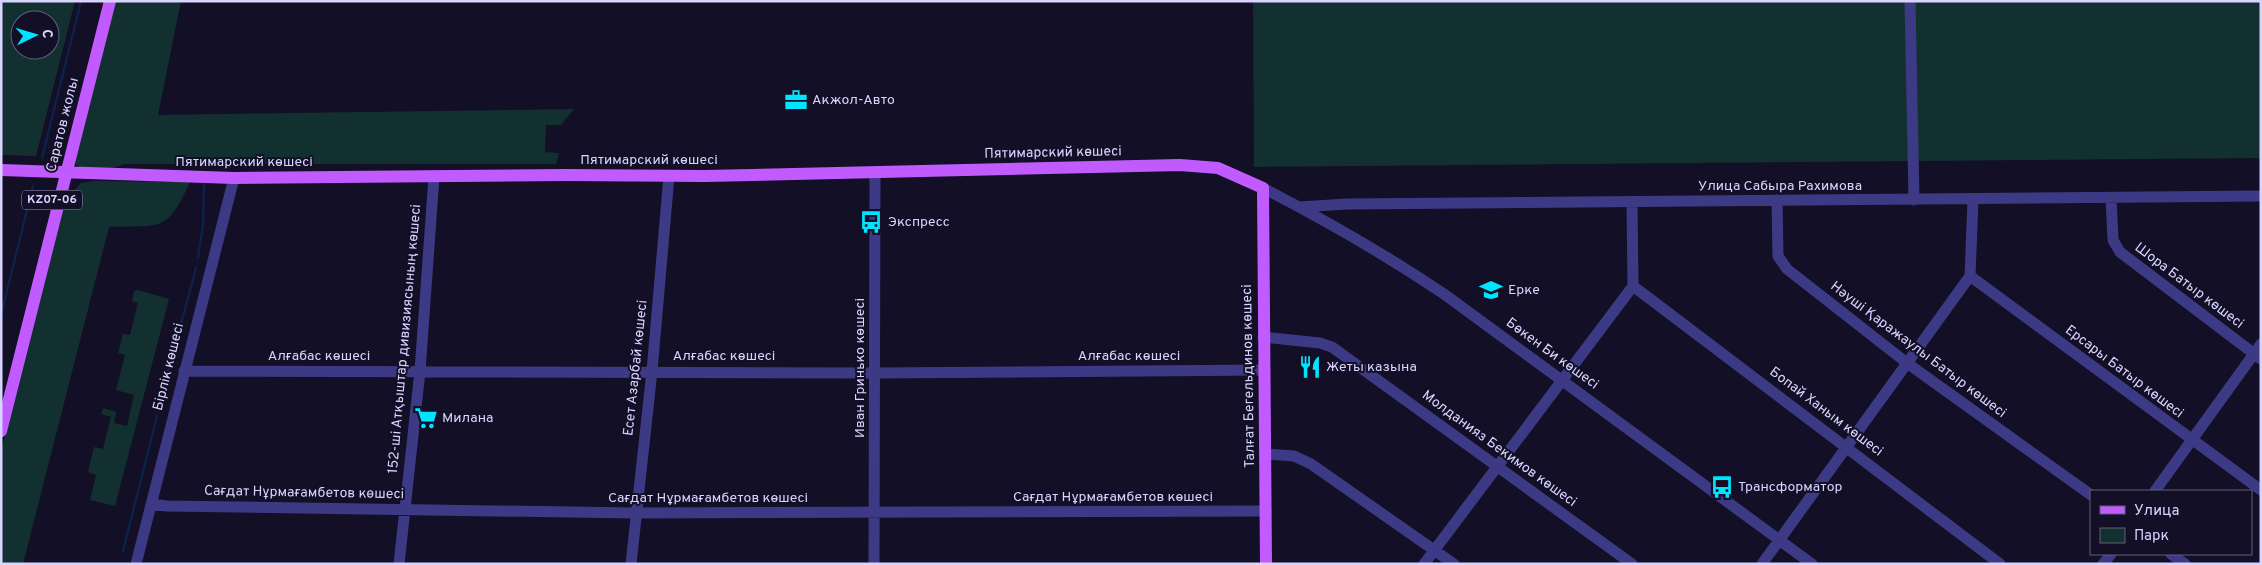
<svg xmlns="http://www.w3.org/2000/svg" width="2262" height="565" viewBox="0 0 2262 565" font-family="Overpass,sans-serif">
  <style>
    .green { fill: #12302f; fill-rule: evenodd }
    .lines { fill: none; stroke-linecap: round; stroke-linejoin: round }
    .stream { stroke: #0c2248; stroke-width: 2.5 }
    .minor { stroke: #3d3a85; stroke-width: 11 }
    .major { stroke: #c25bff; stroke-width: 12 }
    .labels { text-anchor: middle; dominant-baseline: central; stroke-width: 4; stroke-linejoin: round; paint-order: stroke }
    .shield { fill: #130f26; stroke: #9e99be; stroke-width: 1 }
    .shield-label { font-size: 12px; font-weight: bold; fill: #d9d4ff }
    .poi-label { font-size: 14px; fill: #d9d4ff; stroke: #130f26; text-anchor: start }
    .street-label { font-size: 14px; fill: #d9d4ff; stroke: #130f26 }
  </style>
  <rect width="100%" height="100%" fill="#130f26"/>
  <path class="green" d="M1,1H75L36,156L1,155ZM20,20H50V50H20Z
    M115,1H181L158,115L574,109L561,125H546L545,152L559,153L556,164H124C110,169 88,176 76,164L74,157Z
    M1253,1H2261V158L1254,167Z
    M93,181L190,182C167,233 162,225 109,227L23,564H1V452L62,203L81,183Z
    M138,290L169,299L115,506L90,500L96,475L88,472L94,447L103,449L111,417L101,414L103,408L116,412L114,423L127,426L134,395L116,390L125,355L118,353L123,334L130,335L138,303L132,301L134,291Z"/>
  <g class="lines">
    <path class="stream" d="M42,158L81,1
      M198,258L203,225L204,185
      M1,315L33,186
      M159,406L196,268
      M123,551L157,416
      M120,564V562"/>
    <path class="minor" d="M1910,1L1914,200
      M1263,188C1325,220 1386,255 1444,294L1812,564
      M2111,198L2113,240L2120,252L2261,359
      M1777,200L1778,256L1787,269L1907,363L2091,495
      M1300,207L1347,204L2261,196
      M1970,276L2261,490
      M1633,286L2000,564
      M1263,337L1320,343L1332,347L1632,564
      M184,371L875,373L1264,370
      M1266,454L1294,456L1311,464L1454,564
      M2155,491L2261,344
      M151,504L167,506L635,513L1266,511
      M2171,554L2185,564
      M136,564L234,178
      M399,564L420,371L434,177
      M631,564L652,371L669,176
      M874,564L875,173
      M1424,564L1633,286L1632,202
      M1762,564L1970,276L1973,200
      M2103,564L2111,554"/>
    <path class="major" d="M1,170L234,178L565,175L705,176L1180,165L1218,168L1263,188L1266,564
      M1,431L110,1"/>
  </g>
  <defs>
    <symbol id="office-bare" viewBox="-9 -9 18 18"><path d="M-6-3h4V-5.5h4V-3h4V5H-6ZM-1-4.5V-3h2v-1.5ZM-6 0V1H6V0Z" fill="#00e5ff" stroke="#130f26" stroke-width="2.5" paint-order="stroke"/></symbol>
    <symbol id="bus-bare" viewBox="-9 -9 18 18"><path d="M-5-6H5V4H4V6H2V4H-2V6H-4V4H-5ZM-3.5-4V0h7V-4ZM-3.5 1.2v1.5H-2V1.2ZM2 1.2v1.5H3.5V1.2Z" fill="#00e5ff" stroke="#130f26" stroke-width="2.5" paint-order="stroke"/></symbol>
    <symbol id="school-bare" viewBox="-9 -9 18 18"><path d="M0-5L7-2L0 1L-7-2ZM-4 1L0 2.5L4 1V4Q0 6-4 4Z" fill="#00e5ff" stroke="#130f26" stroke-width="2.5" paint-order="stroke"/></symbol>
    <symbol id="restaurant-bare" viewBox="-9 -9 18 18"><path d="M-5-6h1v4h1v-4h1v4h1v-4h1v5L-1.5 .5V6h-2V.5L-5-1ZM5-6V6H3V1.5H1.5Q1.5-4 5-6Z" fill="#00e5ff" stroke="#130f26" stroke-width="2.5" paint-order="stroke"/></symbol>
    <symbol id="supermarket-bare" viewBox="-9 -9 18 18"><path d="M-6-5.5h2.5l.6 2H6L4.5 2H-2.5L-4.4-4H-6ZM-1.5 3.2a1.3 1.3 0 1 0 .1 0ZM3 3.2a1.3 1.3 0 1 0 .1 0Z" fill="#00e5ff" stroke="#130f26" stroke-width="2.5" paint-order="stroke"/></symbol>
  </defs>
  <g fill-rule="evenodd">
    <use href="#office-bare" x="780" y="84" width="32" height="32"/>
    <use href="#bus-bare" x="855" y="206" width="32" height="32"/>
    <use href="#school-bare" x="1475" y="274" width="32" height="32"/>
    <use href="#restaurant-bare" x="1294" y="351" width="32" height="32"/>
    <use href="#supermarket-bare" x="410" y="402" width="32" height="32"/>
    <use href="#bus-bare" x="1706" y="471" width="32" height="32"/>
  </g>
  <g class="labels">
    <rect class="shield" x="22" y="190.5" width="60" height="19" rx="4"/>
    <g class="shield-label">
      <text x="52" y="200">KZ07-06</text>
    </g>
    <g class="poi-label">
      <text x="812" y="100">Акжол-Авто</text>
      <text x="888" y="222">Экспресс</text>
      <text x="1508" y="290">Ерке</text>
      <text x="1326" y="367">Жеты казына</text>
      <text x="442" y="418">Милана</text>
      <text x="1738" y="487">Трансформатор</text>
    </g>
    <g class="street-label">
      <text transform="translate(63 125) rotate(-76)">Саратов жолы</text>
      <text transform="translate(1053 153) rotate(-1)">Пятимарский көшесі</text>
      <text x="649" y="160">Пятимарский көшесі</text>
      <text x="244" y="162">Пятимарский көшесі</text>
      <text x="1780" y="186">Улица Сабыра Рахимова</text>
      <text transform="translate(2189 286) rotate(37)">Шора Батыр көшесі</text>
      <text transform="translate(405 339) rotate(-85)">152-ші Атқыштар дивизиясының көшесі</text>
      <text transform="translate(1918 350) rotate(37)">Нәуші Қаражаулы Батыр көшесі</text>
      <text transform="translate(1552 354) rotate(36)">Бөкен Би көшесі</text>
      <text x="319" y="356">Алғабас көшесі</text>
      <text x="724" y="356">Алғабас көшесі</text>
      <text x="1129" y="356">Алғабас көшесі</text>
      <text transform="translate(169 367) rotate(-76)">Бірлік көшесі</text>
      <text transform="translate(636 368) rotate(-84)">Есет Азарбай көшесі</text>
      <text transform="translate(860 368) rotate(-90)">Иван Гринько көшесі</text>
      <text transform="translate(2124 372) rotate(37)">Ерсары Батыр көшесі</text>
      <text transform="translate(1249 376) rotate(-91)">Талғат Бегельдинов көшесі</text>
      <text transform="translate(1826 412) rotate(37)">Бопай Ханым көшесі</text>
      <text transform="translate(1499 449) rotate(36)">Молданияз Бекимов көшесі</text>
      <text transform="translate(304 493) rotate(1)">Сағдат Нұрмағамбетов көшесі</text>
      <text x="1113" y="497">Сағдат Нұрмағамбетов көшесі</text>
      <text x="708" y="498">Сағдат Нұрмағамбетов көшесі</text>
    </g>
  </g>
  <rect width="2262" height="565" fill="none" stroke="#d9d4ff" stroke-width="5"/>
  <rect x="2090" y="490" width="162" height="65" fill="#130f26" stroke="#625e7d"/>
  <rect x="2100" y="506" width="25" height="8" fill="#c25bff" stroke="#625e7d"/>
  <text x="2134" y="515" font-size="15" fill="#d9d4ff">Улица</text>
  <rect x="2100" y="528" width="25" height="15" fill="#12302f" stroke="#625e7d"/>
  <text x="2134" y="540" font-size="15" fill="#d9d4ff">Парк</text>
  <g transform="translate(35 35) rotate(85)"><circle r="24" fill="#130f26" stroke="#625e7d"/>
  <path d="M0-4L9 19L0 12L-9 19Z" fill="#00e5ff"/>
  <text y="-8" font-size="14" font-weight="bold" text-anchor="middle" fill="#d9d4ff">С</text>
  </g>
</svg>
